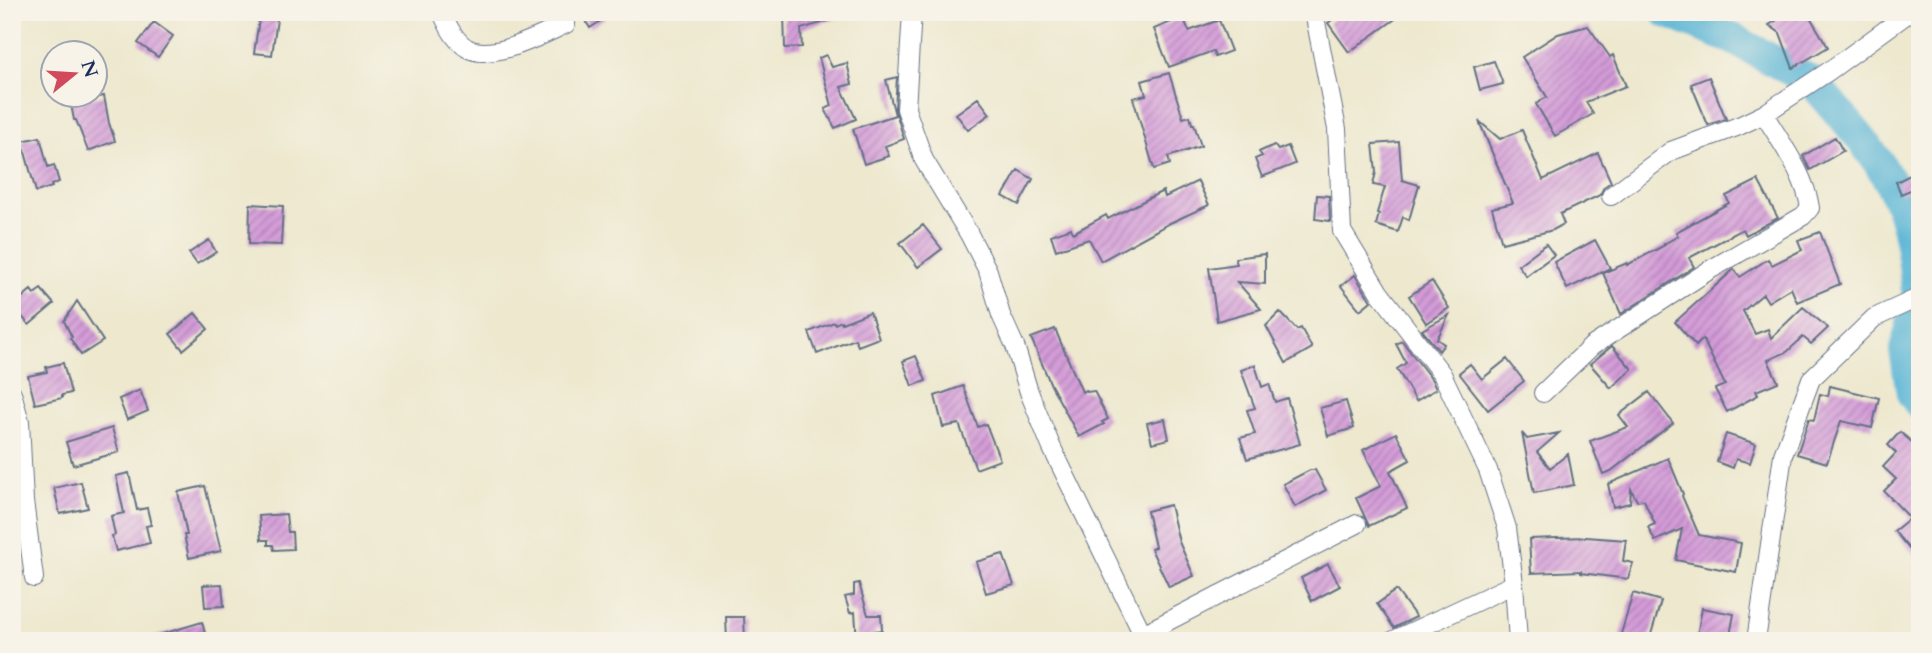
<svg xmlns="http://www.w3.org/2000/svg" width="1932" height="653" viewBox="0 0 1932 653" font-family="Cardo,serif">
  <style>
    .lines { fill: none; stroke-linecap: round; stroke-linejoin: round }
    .river { stroke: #56b4d5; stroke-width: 32 }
    .building { fill: url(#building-hatch) }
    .minor-casing { stroke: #647085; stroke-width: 20 }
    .minor { stroke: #fff; stroke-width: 18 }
  </style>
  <defs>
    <pattern id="building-hatch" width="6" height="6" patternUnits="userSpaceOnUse" patternTransform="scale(1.75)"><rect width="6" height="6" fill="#d49bd8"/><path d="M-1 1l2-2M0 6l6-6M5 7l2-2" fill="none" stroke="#ab7fb2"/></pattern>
  </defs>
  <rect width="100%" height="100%" fill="#f7f3e8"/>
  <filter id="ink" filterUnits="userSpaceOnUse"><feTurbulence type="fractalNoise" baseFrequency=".0143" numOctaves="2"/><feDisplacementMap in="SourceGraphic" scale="14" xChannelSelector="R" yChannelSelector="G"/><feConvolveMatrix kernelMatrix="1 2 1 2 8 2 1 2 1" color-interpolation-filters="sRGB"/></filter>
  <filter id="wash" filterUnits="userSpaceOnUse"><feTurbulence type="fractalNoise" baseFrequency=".00686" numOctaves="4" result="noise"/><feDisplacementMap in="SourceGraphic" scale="28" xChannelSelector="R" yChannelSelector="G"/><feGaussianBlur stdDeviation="1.57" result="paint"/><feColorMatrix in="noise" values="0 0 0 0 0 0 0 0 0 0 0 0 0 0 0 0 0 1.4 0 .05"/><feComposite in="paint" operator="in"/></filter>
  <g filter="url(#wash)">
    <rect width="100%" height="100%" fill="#ede8ce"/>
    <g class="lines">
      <path class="river" d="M1666,12L1733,39L1807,79
        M1817,87C1855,133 1892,166 1907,226C1913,247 1914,269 1917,290
        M1917,306L1905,350L1912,393L1920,404"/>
    </g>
    <g id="blocks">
      <path class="building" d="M260,12H278L272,55L254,53Z
        M580,12H614L590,28Z
        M784,12H845V16L801,29L802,47L785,48Z
        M1343,12H1405L1349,52L1328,23Z
        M1790,12H1807L1828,47L1793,68L1780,33L1769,25Z
        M1183,17L1189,31L1219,20L1231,51L1215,57L1213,51L1169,67L1154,29Z
        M154,22L173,36L158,57L138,43Z
        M1588,26L1610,57L1613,55L1626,86L1586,102L1593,114L1555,136L1536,104L1547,97L1522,57L1558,34Z
        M826,55L832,67L847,63L852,84L841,87L856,119L835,128L825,109L832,106L819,58Z
        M1494,61L1503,84L1480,90L1474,67Z
        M1169,73L1183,118L1190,116L1192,124H1194L1201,146L1168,157L1170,164L1154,169L1133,98L1146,95L1142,81Z
        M897,77L895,109L904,139L885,146L889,156L864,164L853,129L895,115L886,80Z
        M1709,77L1726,119L1708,125L1691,84Z
        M69,94H85L86,99L104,96L109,123L115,141L88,151L76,120H74Z
        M978,98L990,114L968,130L956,114Z
        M1479,121L1500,139L1522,130L1543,180L1598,153L1611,182L1604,187L1600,195L1560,214L1564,224L1553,230L1502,243L1492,208L1513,203Z
        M40,137L48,167L54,165L59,182L51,185L52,187L36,192L22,141Z
        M1835,137L1843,151L1810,170L1803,156Z
        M1399,142L1402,180L1419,185L1409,220L1403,217L1398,232L1376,225L1379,214L1377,213L1385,187L1373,185L1376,172L1373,144Z
        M1274,145L1278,150L1288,146L1295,164L1262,177L1255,159L1262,156L1259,152Z
        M1018,170L1033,179L1019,205L1003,196Z
        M1920,170V186L1901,194L1896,182Z
        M1758,180L1778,218L1746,235L1743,229L1689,258L1694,267L1621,314L1603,273L1627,263V265L1665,245L1664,244L1678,236L1676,232L1729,203L1726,196Z
        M1198,181L1209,205L1170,223L1101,261L1089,239L1056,250L1051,235L1071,228L1073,233L1106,215L1108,219L1163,191L1165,197Z
        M1317,195L1329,196L1330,221L1315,219Z
        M250,204L283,206L281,245L249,244Z
        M923,225L942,249L918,267L900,243Z
        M1820,232L1840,284L1797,302L1791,288L1768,302L1763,294L1743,311L1755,334L1768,329L1771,338L1803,307L1828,328L1811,344L1803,337L1787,352L1768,360L1778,382L1756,391L1758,395L1727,412L1715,389L1725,385L1703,339L1696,346L1675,322L1732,271L1734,269L1740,277L1768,259L1772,265L1802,250L1798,240Z
        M209,240L216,252L197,264L189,253Z
        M1595,240L1610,268L1567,289L1554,262Z
        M1546,244L1554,255L1526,276L1518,265Z
        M1265,254V284L1237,282L1261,309L1217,321L1209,268L1237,264L1235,258Z
        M1355,275L1371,301L1360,310L1341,286Z
        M1432,281L1449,308L1426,323L1409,296Z
        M41,289L54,304L29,325L13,305L31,290L34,294Z
        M77,301L103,341L81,355L70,338L72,337L64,321Z
        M870,312L879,338L858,346L855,339L817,354L809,332L834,322L835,324L841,321L842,323Z
        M1280,312L1297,330L1301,328L1312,348L1286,363L1266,326Z
        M195,313L208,329L183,350L170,334Z
        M1449,315L1437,339L1444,344L1439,351L1422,330Z
        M1055,329L1082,392L1086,390L1087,392L1094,391L1108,419L1102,422L1104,424L1079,437L1051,385L1031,338Z
        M1402,341L1432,380L1436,389L1416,401L1397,369L1406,363L1396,344Z
        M1612,346L1632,369L1611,388L1590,364Z
        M916,356L926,381L912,386L903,361Z
        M1507,359L1524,381L1488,410L1459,373L1470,364L1482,379Z
        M63,363L71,393L62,395V398L35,404L28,376L47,372L46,367Z
        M1255,365L1262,387L1269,384L1275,402L1287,398L1300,444L1247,459L1240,438L1255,434L1247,410L1255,408L1241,370Z
        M963,386L978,427L986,424L1000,460L976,469L959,424L943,427L935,396Z
        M1830,386L1879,398L1872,428L1841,421L1827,463L1797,454L1809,419L1814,420L1820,394L1828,396Z
        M140,390L148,411L127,420L119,399Z
        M1649,392L1673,423L1611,471L1603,474L1590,441L1628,427L1619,415Z
        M1346,401L1354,428L1328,436L1320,408Z
        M1165,419L1169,439L1152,443L1147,423Z
        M112,428L119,452L73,465L66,442Z
        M1900,432L1920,449V562L1894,531L1910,518L1884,491L1896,479L1883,467L1896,453L1888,445Z
        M1396,433L1410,460L1390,471L1407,508L1369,526L1356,498L1381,486L1363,450Z
        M1522,433L1527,439L1559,433L1537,452L1550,468L1568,454L1574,485L1534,493Z
        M1726,434L1756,444L1750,463L1736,459L1733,468L1717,462Z
        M1668,458L1683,494L1682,496L1699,535L1741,543L1736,572L1676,560L1682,529L1655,541L1648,527L1655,524L1644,500L1637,501L1631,489L1630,503L1613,507L1608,484Z
        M1310,470H1315L1326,490L1295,507L1283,484Z
        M129,473L137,510L147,508L151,525L146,526L150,543L116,551L112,536L115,535L111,516L124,513L116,476Z
        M81,482L88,508L60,514L54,488Z
        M205,486L221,551L189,558L184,535H187L178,492Z
        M1170,505L1179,542L1194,576L1169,587L1151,549L1155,547L1147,511Z
        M286,514L288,532H292L293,549L274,550L273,545H268V540H261L259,516Z
        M1586,537L1626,540L1623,561L1633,563L1628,579L1581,573V571L1531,573L1529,539Z
        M1003,554L1014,585L986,593L976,562Z
        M1328,564L1340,586L1312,601L1301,578Z
        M859,583L868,615H881L882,630L875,631L876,641H857L855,612L850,613L845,597L854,595V584Z
        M222,584L224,606L205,607L203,585Z
        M1396,590L1416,617L1394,628L1377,604Z
        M1633,593L1661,601L1649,641H1619Z
        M1702,608L1734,614L1729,641H1696Z
        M726,617H744L745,641H727Z
        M202,622L207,641H152V637Z"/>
    </g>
  </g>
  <g filter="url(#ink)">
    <use href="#blocks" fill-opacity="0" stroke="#647085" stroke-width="2"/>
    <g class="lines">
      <defs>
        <path id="minor" d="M442,12C447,25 454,40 467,48C491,62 542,35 566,24
          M912,12L906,109L924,160L969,234L988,271L1001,315L1015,346L1029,392L1051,446L1146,641
          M1314,12L1337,129L1342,231L1379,292L1442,374L1488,470L1507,528L1514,584L1518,641
          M1611,196L1671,151L1739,126L1764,114L1829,71L1910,12
          M12,393L20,422L24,501L34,578
          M1543,393L1592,346L1708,271L1803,216L1810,208C1805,174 1781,143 1764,114
          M1143,634L1357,524
          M1392,641L1514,584
          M1756,641L1783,455L1811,379L1874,318L1920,297"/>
      </defs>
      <use href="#minor" class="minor-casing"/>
      <use href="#minor" class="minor"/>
    </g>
  </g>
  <rect width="1932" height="653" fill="none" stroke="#f7f3e8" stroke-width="42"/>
  <g transform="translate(74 74) rotate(72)"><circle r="33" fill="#f7f3e8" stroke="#9fa5b1" stroke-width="2"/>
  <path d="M0-5L12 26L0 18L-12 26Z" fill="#d1495b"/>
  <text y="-10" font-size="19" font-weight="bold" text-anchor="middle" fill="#1b2f5e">N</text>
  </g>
</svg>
